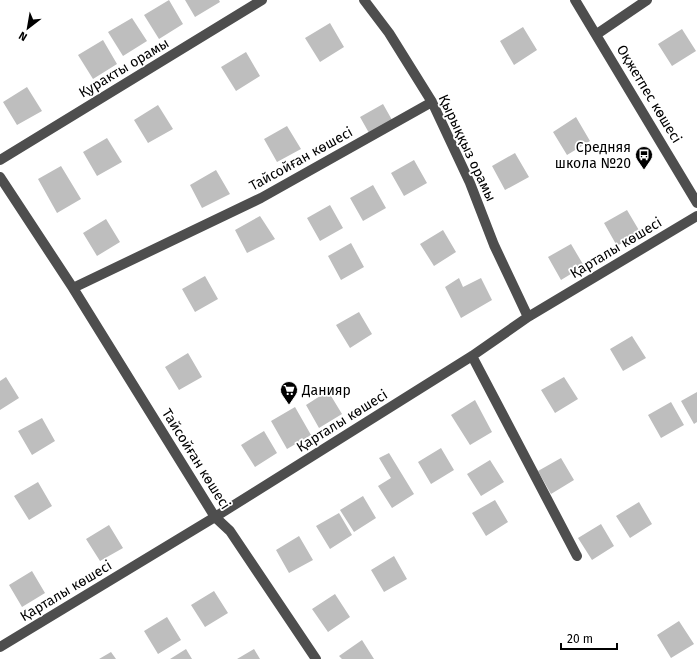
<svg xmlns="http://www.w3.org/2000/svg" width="697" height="659" viewBox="0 0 697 659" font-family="'Fira Sans',sans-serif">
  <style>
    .building { fill: #bebebe }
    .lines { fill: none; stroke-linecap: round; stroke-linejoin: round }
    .minor { stroke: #4e4e4e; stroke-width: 10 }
    .labels { text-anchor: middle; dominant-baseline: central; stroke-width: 3.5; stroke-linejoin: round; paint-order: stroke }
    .street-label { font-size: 14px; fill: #000; stroke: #fff }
    .poi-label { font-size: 14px; fill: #000; stroke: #fff; text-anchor: end }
  </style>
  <rect width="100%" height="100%" fill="#fff"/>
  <path class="building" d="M169,0L183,24L159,39L144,15Z
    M185,0H219L220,2L195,17Z
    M132,18L147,41L123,56L108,32Z
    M330,23L344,47L320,62L305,38Z
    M523,27L537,50L514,65L500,41Z
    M682,29L696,51L672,66L658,44Z
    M103,40L117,64L93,79L78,55Z
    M246,52L260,76L236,91L221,67Z
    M27,87L42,111L17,125L3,102Z
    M383,104L396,127L373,140L360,117Z
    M158,105L173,129L148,143L134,120Z
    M576,117L590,141L567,155L553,132Z
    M287,126L301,149L277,162L264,139Z
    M107,138L122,162L97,176L83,152Z
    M515,153L529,177L505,190L492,166Z
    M414,160L427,183L404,196L391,173Z
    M61,166L81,199L57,213L38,179Z
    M216,170L230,194L202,208L190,185Z
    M373,185L386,208L363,221L350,198Z
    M330,205L343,228L320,241L307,218Z
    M627,210L640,232L617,246L604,223Z
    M260,216L275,239L247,253L235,230Z
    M106,219L120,242L97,256L83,233Z
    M443,230L456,252L434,266L420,244Z
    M351,243L364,267L341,280L328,256Z
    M571,244L584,266L561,280L548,257Z
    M205,276L218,299L195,312L182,289Z
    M459,278L463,287L481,278L492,300L461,318L445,287Z
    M359,312L372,334L350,348L336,325Z
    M632,336L646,358L623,371L610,349Z
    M188,353L202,377L179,390L165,367Z
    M6,377L19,398L0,410V381Z
    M564,377L578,399L555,413L541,390Z
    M328,391L342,414L319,428L306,405Z
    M697,392V422L694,424L681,401Z
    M475,400L492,432L470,445L451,415Z
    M671,402L684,425L661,438L648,415Z
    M295,407L311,435L287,449L271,421Z
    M42,418L55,441L32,455L18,431Z
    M264,431L277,453L255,467L241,445Z
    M441,448L454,470L431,484L418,462Z
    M389,453L414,494L392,508L378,486L391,478L379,458Z
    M561,458L574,480L551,494L538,471Z
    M490,460L504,482L481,496L467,474Z
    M38,482L52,506L29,520L14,496Z
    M363,496L376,518L354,532L340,510Z
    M495,500L508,522L486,536L472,513Z
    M639,502L652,524L630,538L616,516Z
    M339,513L352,535L330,549L316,526Z
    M601,524L614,546L592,560L578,538Z
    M109,525L123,548L100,561L86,539Z
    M299,536L313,560L289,573L276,550Z
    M394,556L407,579L384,592L371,570Z
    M32,571L45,593L22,607L9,585Z
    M214,591L228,613L205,627L191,605Z
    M335,594L350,617L328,632L312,609Z
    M167,617L181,640L158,654L144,631Z
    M679,621L694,644L671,658L657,635Z
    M362,640L374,659H342L339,656Z
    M186,649L192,659H170Z
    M254,649L260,659H237Z
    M111,652L116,659H99Z"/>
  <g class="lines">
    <path class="minor" d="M364,0L389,33L432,102L470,183L494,245L528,317
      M575,0L697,203
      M597,34L647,0
      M0,160L262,0
      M0,177L73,288L215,517L230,531L316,659
      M73,288L261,198L432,102
      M472,356L577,556
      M0,647L215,517L472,356L528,317L697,216"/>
  </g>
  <defs>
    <symbol id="bus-pin" viewBox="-11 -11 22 30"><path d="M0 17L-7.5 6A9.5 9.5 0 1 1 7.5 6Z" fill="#000" stroke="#fff"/><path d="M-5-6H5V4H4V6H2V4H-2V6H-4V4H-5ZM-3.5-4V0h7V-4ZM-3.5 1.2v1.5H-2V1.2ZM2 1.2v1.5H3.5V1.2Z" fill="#fff"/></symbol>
    <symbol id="supermarket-pin" viewBox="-11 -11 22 30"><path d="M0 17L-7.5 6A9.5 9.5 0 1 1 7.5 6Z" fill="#000" stroke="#fff"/><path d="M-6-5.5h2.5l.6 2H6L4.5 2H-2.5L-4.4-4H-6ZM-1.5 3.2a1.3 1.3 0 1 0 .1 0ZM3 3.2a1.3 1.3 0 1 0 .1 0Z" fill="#fff"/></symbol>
  </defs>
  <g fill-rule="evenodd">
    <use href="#bus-pin" x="634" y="145" width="20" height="27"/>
    <use href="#supermarket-pin" x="279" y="380" width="20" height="27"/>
  </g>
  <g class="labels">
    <g class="street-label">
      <text transform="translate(124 68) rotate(-31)">Қуракты орамы</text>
      <text transform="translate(649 94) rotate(59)">Оқжетпес көшесі</text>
      <text transform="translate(467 148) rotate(65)">Қырыққыз орамы</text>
      <text transform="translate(301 159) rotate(-29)">Тайсойған көшесі</text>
      <text transform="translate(616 248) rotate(-31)">Қарталы көшесі</text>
      <text transform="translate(342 421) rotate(-32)">Қарталы көшесі</text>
      <text transform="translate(196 459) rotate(58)">Тайсойған көшесі</text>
      <text transform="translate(66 591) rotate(-31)">Қарталы көшесі</text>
    </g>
    <g class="poi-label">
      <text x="631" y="147">Средняя<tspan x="631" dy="16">школа №20</tspan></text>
      <text x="302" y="390" text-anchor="start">Данияр</text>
    </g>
  </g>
  <g transform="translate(28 28) rotate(211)" stroke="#ffffff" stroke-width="3" paint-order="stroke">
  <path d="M0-3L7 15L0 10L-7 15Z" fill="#000000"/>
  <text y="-6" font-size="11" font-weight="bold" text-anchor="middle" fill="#000000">N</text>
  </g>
  <path d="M561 643v6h56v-6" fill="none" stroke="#000000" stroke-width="2"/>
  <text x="567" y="643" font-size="12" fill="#000000" stroke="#ffffff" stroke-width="3" paint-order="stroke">20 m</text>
</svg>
